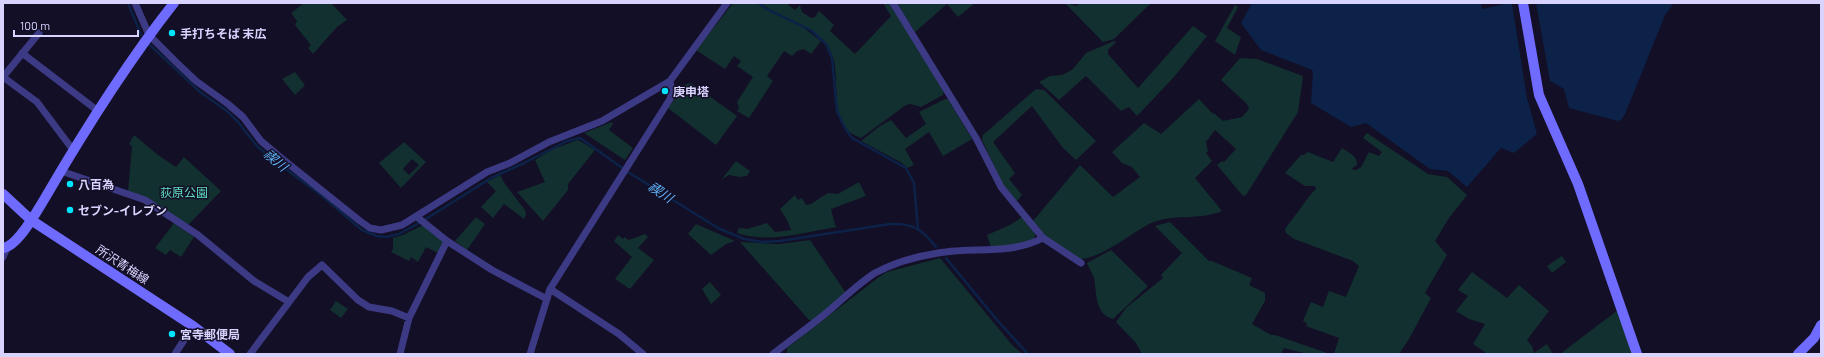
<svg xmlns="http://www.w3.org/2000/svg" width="1824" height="357" viewBox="0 0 1824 357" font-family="Barlow,'Noto Sans JP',sans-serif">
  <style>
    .green { fill: #12302f; fill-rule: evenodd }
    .water { fill: #0c2248 }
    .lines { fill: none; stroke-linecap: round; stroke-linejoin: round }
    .stream { stroke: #0c2248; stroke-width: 2.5 }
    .street { stroke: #3d3a85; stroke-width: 7 }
    .secondary { stroke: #6f6bff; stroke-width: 10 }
    .poi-dot { fill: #00e5ff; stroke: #130f26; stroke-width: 1.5 }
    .labels { text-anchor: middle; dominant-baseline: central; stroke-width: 3; stroke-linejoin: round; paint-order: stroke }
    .poi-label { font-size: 12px; font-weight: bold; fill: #d9d4ff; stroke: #130f26; text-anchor: start }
    .park-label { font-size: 12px; fill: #5fe0c0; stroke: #130f26 }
    .street-label { font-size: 12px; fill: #d9d4ff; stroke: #130f26 }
    .water-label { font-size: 13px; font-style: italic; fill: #62b6ff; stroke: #130f26 }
  </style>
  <rect width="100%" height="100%" fill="#130f26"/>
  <path class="green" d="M304,3H331L347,20L337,27L313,54L308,48L311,45L295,25L297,21L291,13Z
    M733,3H757L765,9L801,26L821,41L811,54L804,49L797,51L792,56L784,51L767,76L773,81L749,118L737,111L739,108L737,102L753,77L737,66L741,61L734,56L725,69L696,50Z
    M761,3H786L795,10L800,5L802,12L811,18L815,17L819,11L834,25L830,31L855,54L891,16L883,3H890L944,91L943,95L921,107L911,104L906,105L861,138C827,127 841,83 833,57C823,25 784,22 761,3Z
    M897,3H975L958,17L947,4L915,32Z
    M1065,3L1077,6L1079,3H1151L1114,39L1103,42Z
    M1235,5L1238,7L1227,28L1241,37L1235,55L1215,41Z
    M1193,26L1207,36L1174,77L1137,116L1129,107L1121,111L1086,76L1059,100L1039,82L1050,76L1062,75L1068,72L1073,69L1086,53L1114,41L1116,42L1108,50V54L1138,88Z
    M1240,58L1257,59L1303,76L1298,112L1246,195L1243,196L1217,165L1222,161L1224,162L1236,149L1215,130L1206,142L1208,151L1206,153L1212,161L1195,178L1222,211C1199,221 1171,213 1149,224C1130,234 1098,261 1077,259L1049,240L1033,221L1080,165L1113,197L1140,177L1132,167L1122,163L1112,152L1144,123L1161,134L1199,99L1212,113L1215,114L1223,121L1242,117L1249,109L1247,104L1221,80Z
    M295,72L305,85L295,95L282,79Z
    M691,83L737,116L716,145L668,108L686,84Z
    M1036,89L1044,90L1096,141L1076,160L1063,148L1032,106L993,142L1015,173L1009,179L1022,195L1016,202L1003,186L982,140L983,135Z
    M945,99H948L972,139L943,156L929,132L905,149L914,165L907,168L902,163L861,141L880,126L891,120L906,138L926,124L919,112Z
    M612,122L613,124L609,130L633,148L625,160L584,133Z
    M1367,133L1428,174L1447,177L1467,195L1449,218L1435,241L1447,255L1425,293L1431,298L1409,339L1399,354H1334L1339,338L1306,326L1307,323L1303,321L1311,302L1323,307L1329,291L1346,297L1359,266L1353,261L1294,239L1286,233L1285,229L1311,194L1316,189L1315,186H1305L1285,173L1301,155H1304L1308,152L1333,162L1342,148C1349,153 1358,156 1357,165L1351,169L1356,170L1361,167L1369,152L1379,156L1382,152L1363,138Z
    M134,135L158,155L176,167L184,157L221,191L189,224H185L128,191L132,146L129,144Z
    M578,140L595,150L568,184V190L543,221L517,192L545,182L535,160L553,149Z
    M404,142L426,162L401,188L379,163ZM412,159L419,165L409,175L403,169Z
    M736,161L750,171L747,176L740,177L729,175L722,179Z
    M500,175L505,184L525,210L526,215L524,219L504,204L493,218L481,207L496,191L487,182Z
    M859,182L866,196L831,209L835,225L837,227C805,232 769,244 737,233L739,228L747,229L767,223L775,232L791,230L787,220L780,209L795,195L798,200L802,198L806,205L811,204L828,193L838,194Z
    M476,217L485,224L467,250L455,241Z
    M1022,217L1033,229L1035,235L1034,240L1017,245L991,247L987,235L1010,225Z
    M1170,222L1209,261H1212L1252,278L1249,285L1265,293V301L1252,324L1271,335H1275L1330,354H1308L1284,348L1281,354H1142L1136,343L1116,322L1126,308L1163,278L1161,275L1182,253L1155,226Z
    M174,223L194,237L181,257L170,250L166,255L155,248Z
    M696,224L735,241L726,244L711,255L688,234Z
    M423,225L442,241L443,244L438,253L426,247L418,262L411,257L409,261L391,252L393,249V238L403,235Z
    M645,234L648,237L638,248L654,260L630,289L615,279L632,257L614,241L618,235L623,239L624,237L629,240Z
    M810,240L846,293L812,321L809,320L740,242L779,244Z
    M1111,250L1148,286L1113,319C1094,314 1097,292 1094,278C1092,273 1089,268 1087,263Z
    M1562,256L1566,262L1552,273L1547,266Z
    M940,258L1013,346L1023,354L787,353V348L879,277L887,272Z
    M1472,272L1507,298L1519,285L1549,311L1527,340L1532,346L1534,353L1547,344L1553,354H1488L1473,344L1485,324L1469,319L1456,311L1468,296L1458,290Z
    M710,282L721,295L711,304L702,289Z
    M336,301L348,309L341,318L330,310Z
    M1618,310L1631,352L1628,354H1560Z"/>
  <path class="water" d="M1252,3H1481L1482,9L1504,4H1512L1527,98L1537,134L1514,153L1501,148L1467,187L1448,171L1430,169L1366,123L1351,127L1311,103L1313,72L1312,70L1261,50L1241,23Z
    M1536,3H1674L1665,15L1625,114L1621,120L1618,121L1569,108L1564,89L1550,81Z"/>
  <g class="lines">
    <path class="stream" d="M128,3L141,35
      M759,3L765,8L812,31L826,44L832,58L837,111L845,128L852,138L906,168L914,183L918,229
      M150,45L200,92L227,111L238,122L257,146L271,158L321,195L362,230L377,236L386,237L399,234L419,223
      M426,219L491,178L524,163L567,141L580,138L628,172L718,228L744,239L762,242L780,241L890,224C913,223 922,229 936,247
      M946,258L997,320L1028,354"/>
    <path class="street" d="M135,3L149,35L176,62L196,81L228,104L243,117L261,141L280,157L360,221L370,228L381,230L402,225L487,172L510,163L549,142L602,121L670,81
      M893,3L976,138L1001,187L1043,238L1081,263
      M22,53L98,111
      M3,77L37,102L73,150
      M3,77L39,33
      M61,171L145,200L198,235L254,281L289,302
      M417,217L447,241L492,270L547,299
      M3,257L7,248
      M550,289L619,334L643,354
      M175,354L193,326
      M250,354L308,277L322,265L358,300L369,307L392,311L409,318
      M400,354L409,318L447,241
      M530,354L550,289L670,99L672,91L670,81L727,3
      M773,354C792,339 812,325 831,309C845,297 859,283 875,273C892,264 914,257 933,254C970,246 1008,256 1043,238"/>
    <path class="secondary" d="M1523,3L1539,95L1578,184L1637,354
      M3,194L31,220L193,326L230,354
      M3,248C18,246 37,211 45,198C84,131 126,64 174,3
      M1798,354L1814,338L1821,325"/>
  </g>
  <g class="poi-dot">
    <circle cx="172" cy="33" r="4"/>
    <circle cx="665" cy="91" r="4"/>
    <circle cx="70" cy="184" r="4"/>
    <circle cx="70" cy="210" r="4"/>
    <circle cx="172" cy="334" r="4"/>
  </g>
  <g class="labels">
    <g class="poi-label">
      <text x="180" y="33">手打ちそば 末広</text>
      <text x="673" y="91">庚申塔</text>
      <text x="78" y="184">八百為</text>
      <text x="78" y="210">セブン-イレブン</text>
      <text x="180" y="334">宮寺郵便局</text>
    </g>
    <g class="park-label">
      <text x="184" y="192">荻原公園</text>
    </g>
    <g class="street-label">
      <text transform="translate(123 264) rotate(33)">所沢青梅線</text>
    </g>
    <g class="water-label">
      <text transform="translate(276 160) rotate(40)">禊川</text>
      <text transform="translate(661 192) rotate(33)">禊川</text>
    </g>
  </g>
  <rect width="1824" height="357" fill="none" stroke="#d9d4ff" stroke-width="8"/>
  <path d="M14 30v6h124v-6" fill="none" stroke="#d9d4ff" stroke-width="2"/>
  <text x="20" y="30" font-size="12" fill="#d9d4ff" stroke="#130f26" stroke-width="3" paint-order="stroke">100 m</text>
</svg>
